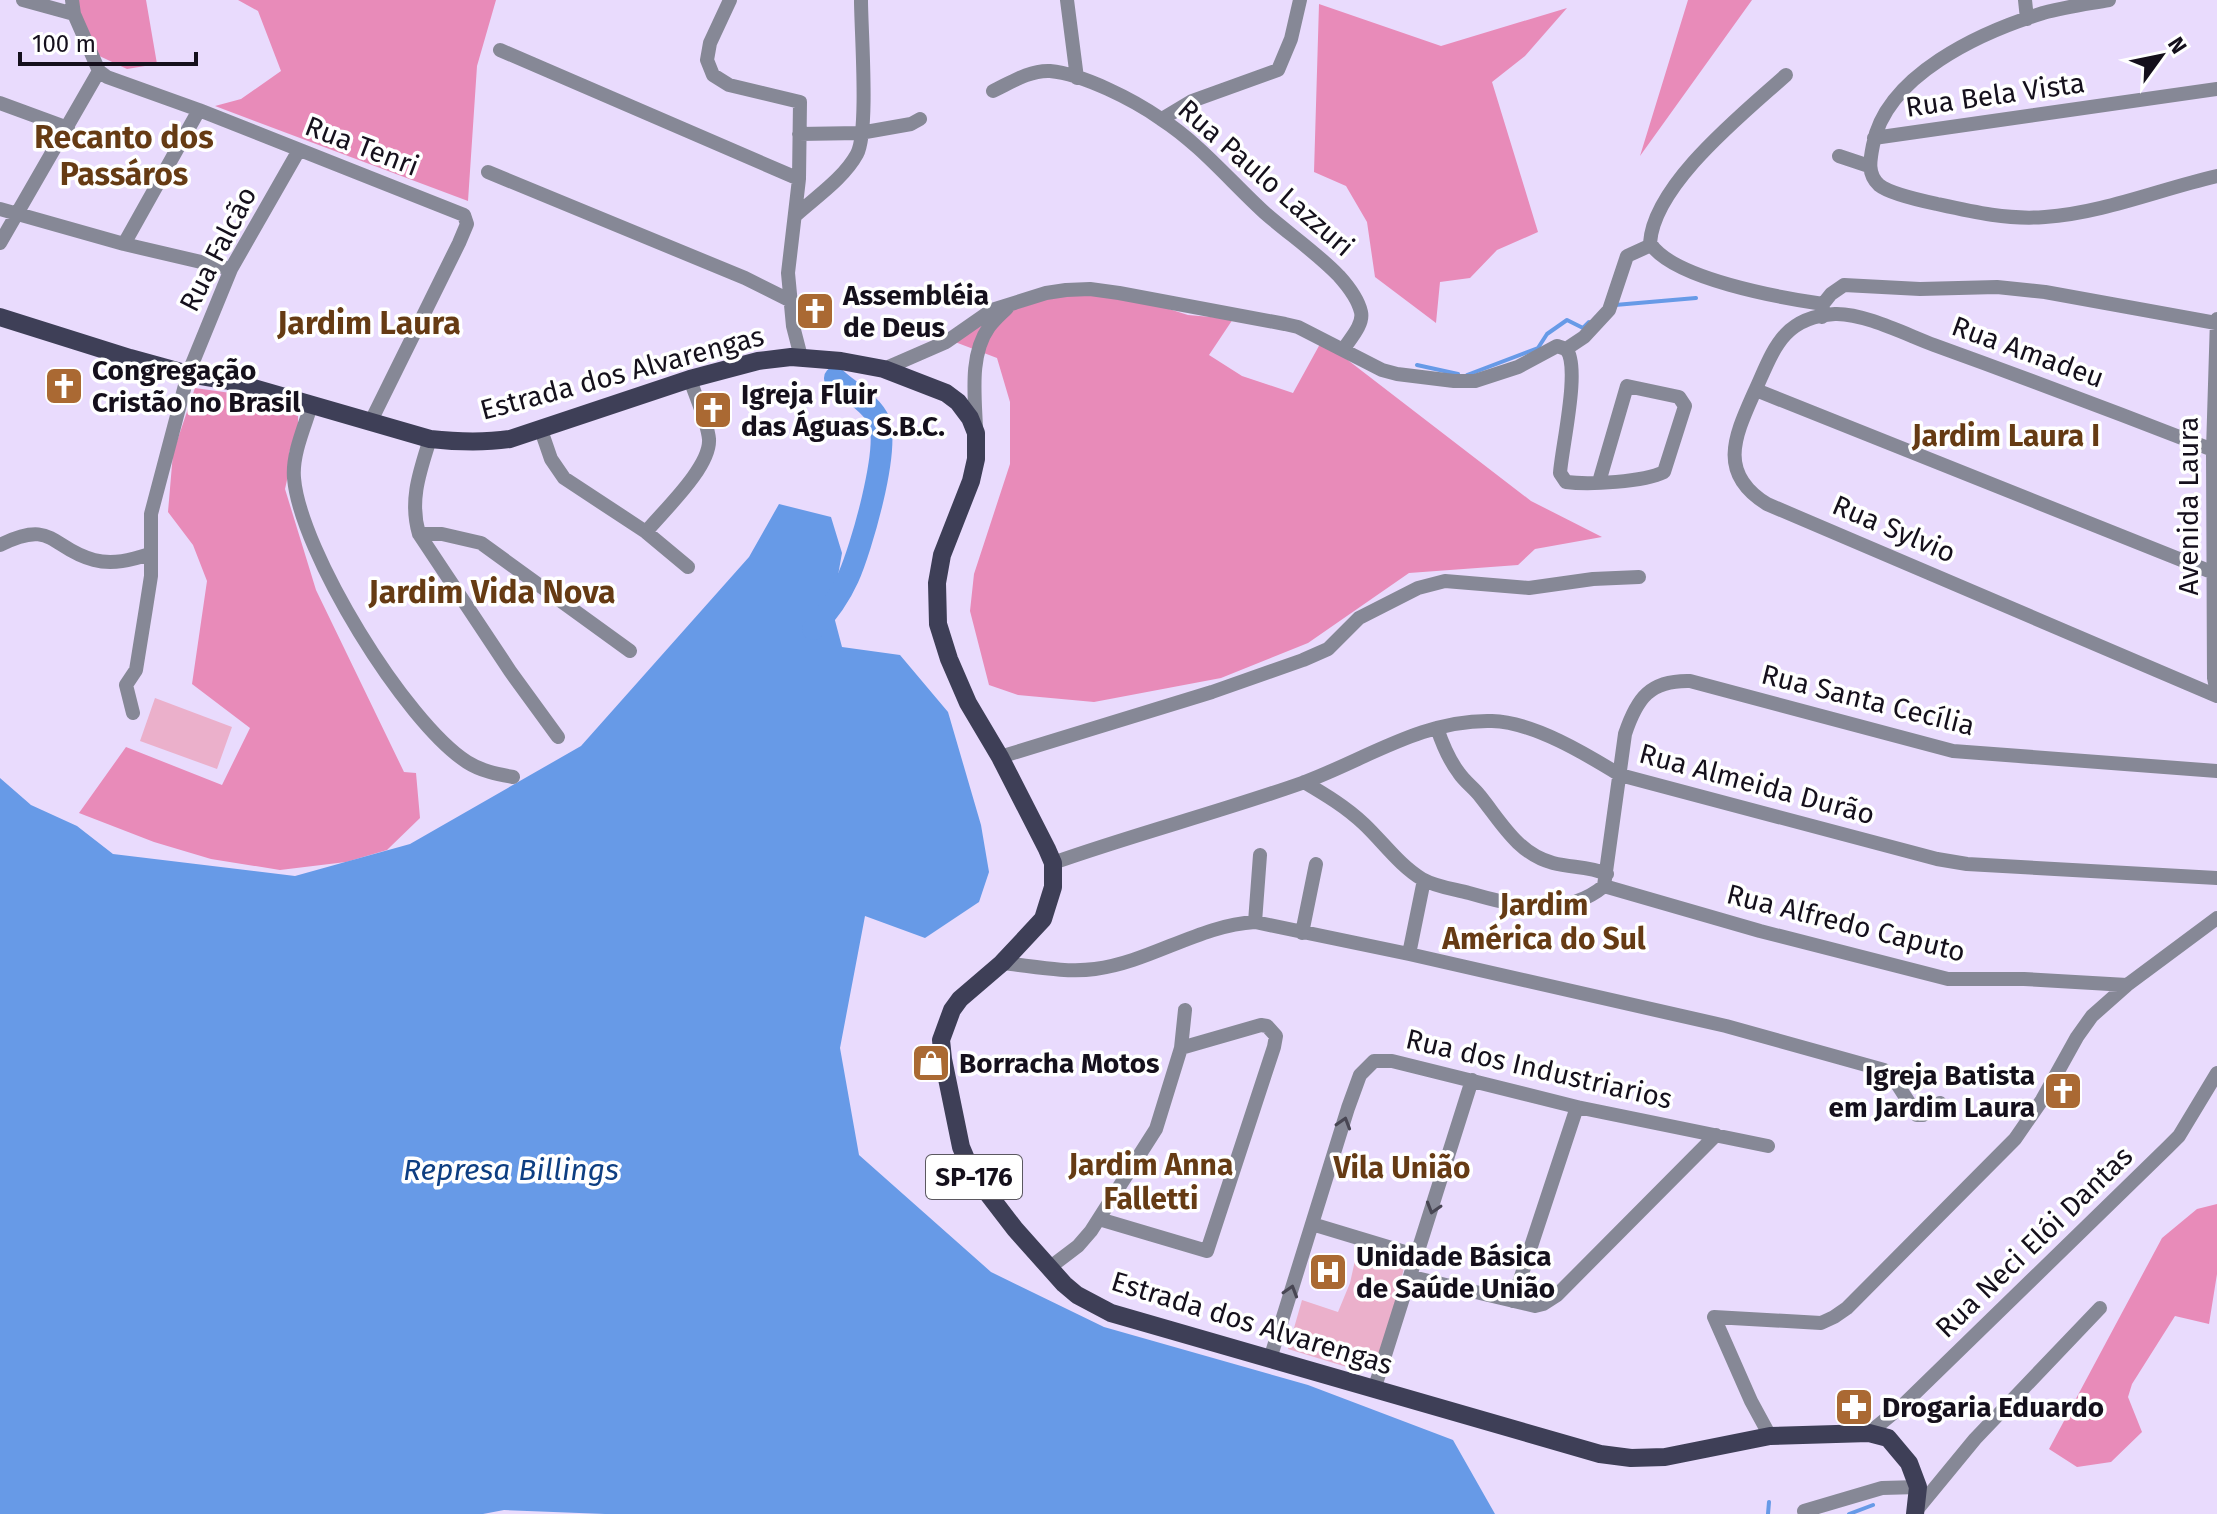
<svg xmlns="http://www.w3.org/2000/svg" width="2217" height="1514" viewBox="0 0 2217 1514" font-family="'Fira Sans',sans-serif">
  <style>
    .green { fill: #ebb0cb }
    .forest { fill: #e88bb9 }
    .water { fill: #679ae7 }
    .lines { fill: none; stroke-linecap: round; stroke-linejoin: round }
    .stream { stroke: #679ae7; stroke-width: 4 }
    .river { stroke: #679ae7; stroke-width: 22 }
    .minor { stroke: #868896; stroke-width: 14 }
    .major { stroke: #3e3f57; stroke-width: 18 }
    .oneway { stroke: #484653 }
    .labels { text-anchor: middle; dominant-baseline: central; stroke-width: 7; stroke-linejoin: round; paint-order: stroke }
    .shield { fill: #fff; stroke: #5b5860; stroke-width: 2 }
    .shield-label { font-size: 26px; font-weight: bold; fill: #15101c }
    .street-label { font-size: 28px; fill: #15101c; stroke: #fff }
    .poi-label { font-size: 28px; font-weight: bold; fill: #15101c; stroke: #fff; text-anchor: start }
    .neighbourhood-label { font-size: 30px; font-weight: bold; fill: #663b14; stroke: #fff }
    .water-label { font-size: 30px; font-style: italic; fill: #0d3e82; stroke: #fff }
    .quarter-label { font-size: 32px; font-weight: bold; fill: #663b14; stroke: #fff }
  </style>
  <rect width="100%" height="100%" fill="#e9dbfd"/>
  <path class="green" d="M155,698L232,727L217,769L140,741Z
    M1358,1247L1388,1255L1405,1264L1380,1361L1372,1369L1350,1368L1288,1349L1302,1300L1338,1312L1350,1283Z"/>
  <path class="forest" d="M76,0H146L157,64L127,69L93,53Z
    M238,0H496L477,66L468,201L215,106L241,99L281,71L258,11Z
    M1688,0H1752L1640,156Z
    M1319,4L1441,46L1567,8L1525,56L1492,82L1538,232L1497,250L1470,278L1440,282L1436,323L1375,277L1367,222L1346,186L1314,172Z
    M1077,293L1153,304L1188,315L1233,319L1209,355L1242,376L1293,393L1320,344L1336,351L1531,501L1602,537L1535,549L1518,565L1409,573L1308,643L1221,678L1094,702L1018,695L989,685L970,611L974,574L1010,464V402L997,358L955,342L995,316L1047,299Z
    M195,388L238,394L298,416V426L289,453L291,462L285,489L316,590L404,772L416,773L420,818L387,850L346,862L280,870L211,859L154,842L79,813L126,747L222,785L250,728L192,684L207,581L193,545L168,512L173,453Z
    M2217,1204V1274L2209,1324L2175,1316L2132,1384L2128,1397L2142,1432L2111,1462L2077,1467L2049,1449L2162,1238L2197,1209Z"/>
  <path class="water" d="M779,504L831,517L842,553L832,609L842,647L900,655L948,712L981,825L989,872L979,902L925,938L865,916L840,1048L859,1155L991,1272L1104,1327L1308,1385L1453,1440L1495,1514H605L504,1510L483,1514H0V778L31,805L77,826L113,854L295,876L410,844L581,746L749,557Z"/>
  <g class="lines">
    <path class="stream" d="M1615,305L1696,298
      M1417,365L1458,374
      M1467,375L1538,348L1547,334L1567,320L1583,328L1589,322
      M1768,1514L1769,1502
      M1849,1514L1873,1505"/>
    <path class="river" d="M813,629C828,613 839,598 848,578C861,549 890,450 879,421C873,405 848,390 835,378"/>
    <path class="minor" d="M23,0L74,14
      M72,0L74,14L99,71L107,77L199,110L464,215L467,224L459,243L370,423
      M730,0L710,43L707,60L713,75L729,85L800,102L799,179L788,273L793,326L801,357
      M1067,0L1077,78
      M2025,0L2027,19
      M2109,0C2087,4 2065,7 2043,13C1981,32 1886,75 1873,145C1870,160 1867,174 1879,185C1890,194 1923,201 1937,204C1973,212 2008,220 2045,217C2103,213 2160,189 2217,176
      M500,50L799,179
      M1786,75C1744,113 1654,184 1650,243C1672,279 1782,298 1823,304
      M993,91C1010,83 1029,70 1050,71C1083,74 1134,100 1161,119C1200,144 1231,182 1265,213C1289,234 1317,253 1339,276C1348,286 1358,299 1361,312C1364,325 1349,340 1343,350
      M0,103L68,128
      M1162,119L1192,101L1278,70L1291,39L1300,0
      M799,134L860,133L911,124L920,119
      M1874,138L2217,89
      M1839,156L1869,166
      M488,172L745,278L789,300
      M0,209L124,244L231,269
      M796,215C816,197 844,178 857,154C869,131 861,31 861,0
      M0,243L99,71
      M124,244L199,110
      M1822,317L1823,304L1831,294L1844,285L1920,289L1997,287L2045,292L2216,323
      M2217,319L2213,450L2214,678L2217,693
      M1566,349C1581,366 1562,446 1560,473L1566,482C1589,485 1644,482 1664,472L1685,406L1679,397L1627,386L1599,482
      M1566,349L1584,337L1609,310L1627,256L1651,245
      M884,369L946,342L992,310L1046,293L1066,290L1090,289L1119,293L1285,324L1298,327L1382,370L1397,374L1454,381H1475L1518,367L1557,346L1566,349
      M1756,390L2214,573
      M311,406C304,428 292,455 294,478C300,551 405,722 467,762C481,771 497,774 513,777
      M976,429C975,397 969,355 989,327C994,320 1001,314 1007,308
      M541,430L551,459L564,478L646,532L688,567
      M430,439C420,471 409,500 419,534L510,671L558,737
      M2213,450C2121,414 2028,379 1934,345C1907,335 1864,313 1835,314C1781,317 1773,352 1754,393C1735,436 1717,473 1767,504L2217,696
      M646,532C663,511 711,467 709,439C707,420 696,398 690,379
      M419,534H442L481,543L630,651
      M0,545C54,518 51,549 94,560C113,565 131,560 150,554
      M133,713L126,685L136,670L146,608L151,576V514L188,374L231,269L299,150
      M1437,728C1442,743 1449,760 1459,773C1465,782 1474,788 1480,796C1501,822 1518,854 1553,863C1572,868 1588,866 1607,874
      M1000,757L1212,692L1303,660L1328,649L1359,618L1418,588L1445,581L1529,588L1593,579L1639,577
      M1304,782C1326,795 1346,807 1364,824C1383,842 1400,866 1422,879C1436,887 1454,889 1469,893C1514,906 1564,919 1604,886L1625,734C1637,698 1650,680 1690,681L1953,751L2217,771
      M1053,863C1135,834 1220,812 1302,783C1365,760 1423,719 1492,721C1533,722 1586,754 1620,775L1937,859L1967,864L2217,878
      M1604,886L1760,931L1948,979H2024L2127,985
      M1255,922L1260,855
      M1302,933L1316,864
      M1409,954L1424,880
      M1002,963C1032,966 1065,973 1095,969C1150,962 1200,925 1255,922L1409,954L1726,1026L1884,1070L1892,1076L1917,1115H1923L1940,1103
      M1099,1219L1207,1251L1274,1047L1276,1036L1267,1026L1261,1025L1181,1048
      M1312,1224L1418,1256
      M1049,1268L1078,1246L1091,1231L1156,1129L1181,1048L1185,1010
      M1412,1277L1535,1306L1543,1304L1557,1295L1716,1135
      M1513,1301L1577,1107
      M1270,1359L1348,1108L1360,1075L1374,1061H1392L1577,1107L1768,1146
      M1374,1390L1472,1080
      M1869,1433L1903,1405L2168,1147L2179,1136L2217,1073
      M1770,1436L1751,1401L1714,1317L1821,1323L1834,1317L1847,1308L2015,1139L2042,1100L2077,1037L2092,1016L2127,985L2217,918
      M1804,1511L1882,1488L1918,1487
      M1915,1512L1975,1439L2100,1308"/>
    <path class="major" d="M0,317L130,358L188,374L229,381L430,439C458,442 482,443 510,439L690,379L758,361L791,357L841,361L884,369L946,393L958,402L970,418L976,433V459L971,481L942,555L937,583L938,624L949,659L968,703L1000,757L1047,849L1053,863V887L1043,919L1002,963L960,999L952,1010L941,1040L943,1059L961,1147L972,1173L1015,1229L1064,1284L1077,1295L1111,1313L1600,1454L1631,1458L1665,1457L1770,1436L1869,1433L1888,1438L1909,1463L1918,1487L1915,1514"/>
  </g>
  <defs><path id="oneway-chevron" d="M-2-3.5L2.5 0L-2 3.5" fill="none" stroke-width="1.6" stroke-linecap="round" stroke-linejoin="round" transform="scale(2)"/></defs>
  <g class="oneway">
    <use href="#oneway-chevron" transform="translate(1344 1123) rotate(-73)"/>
    <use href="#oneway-chevron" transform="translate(1433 1208) rotate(107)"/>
    <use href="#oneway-chevron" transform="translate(1291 1291) rotate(-73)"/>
  </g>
  <defs>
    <symbol id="church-square" viewBox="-11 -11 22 22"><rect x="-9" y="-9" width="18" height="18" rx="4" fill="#aa6933" stroke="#fff"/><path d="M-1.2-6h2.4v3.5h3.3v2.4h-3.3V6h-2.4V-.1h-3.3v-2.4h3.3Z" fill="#fff"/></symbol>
    <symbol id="shop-square" viewBox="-11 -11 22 22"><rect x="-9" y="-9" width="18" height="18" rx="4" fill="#aa6933" stroke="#fff"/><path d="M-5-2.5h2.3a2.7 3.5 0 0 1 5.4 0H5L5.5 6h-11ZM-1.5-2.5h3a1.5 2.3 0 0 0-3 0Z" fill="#fff"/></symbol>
    <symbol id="hospital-square" viewBox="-11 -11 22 22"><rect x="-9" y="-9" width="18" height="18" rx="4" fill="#aa6933" stroke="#fff"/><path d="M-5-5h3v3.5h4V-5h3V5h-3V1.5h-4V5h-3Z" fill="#fff"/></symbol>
    <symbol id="pharmacy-square" viewBox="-11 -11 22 22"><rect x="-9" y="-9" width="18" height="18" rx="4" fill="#aa6933" stroke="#fff"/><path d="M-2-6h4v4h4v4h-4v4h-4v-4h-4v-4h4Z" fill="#fff"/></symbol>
  </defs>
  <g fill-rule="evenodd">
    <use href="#church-square" x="793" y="289" width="44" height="44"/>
    <use href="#church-square" x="42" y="364" width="44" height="44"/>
    <use href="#church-square" x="691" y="388" width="44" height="44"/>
    <use href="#shop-square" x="909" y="1041" width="44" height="44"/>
    <use href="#church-square" x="2041" y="1069" width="44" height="44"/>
    <use href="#hospital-square" x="1306" y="1250" width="44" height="44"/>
    <use href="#pharmacy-square" x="1832" y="1385" width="44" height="44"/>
  </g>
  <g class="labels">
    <rect class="shield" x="926" y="1155" width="96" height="44" rx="6"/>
    <g class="shield-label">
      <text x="974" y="1177">SP-176</text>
    </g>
    <g class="street-label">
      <text transform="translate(1995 95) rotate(-8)">Rua Bela Vista</text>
      <text transform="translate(362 146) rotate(21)">Rua Tenri</text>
      <text transform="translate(1266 178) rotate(41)">Rua Paulo Lazzuri</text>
      <text transform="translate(218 249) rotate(-63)">Rua Falcão</text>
      <text transform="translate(2028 352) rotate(20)">Rua Amadeu</text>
      <text transform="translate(622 373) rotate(-15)">Estrada dos Alvarengas</text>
      <text transform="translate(2188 506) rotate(-90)">Avenida Laura</text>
      <text transform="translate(1894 529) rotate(23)">Rua Sylvio</text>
      <text transform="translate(1868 700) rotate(14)">Rua Santa Cecília</text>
      <text transform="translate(1757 784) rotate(15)">Rua Almeida Durão</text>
      <text transform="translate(1846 923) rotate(14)">Rua Alfredo Caputo</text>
      <text transform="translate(1539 1069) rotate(13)">Rua dos Industriarios</text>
      <text transform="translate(2034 1242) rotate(-44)">Rua Neci Elói Dantas</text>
      <text transform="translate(1252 1323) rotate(17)">Estrada dos Alvarengas</text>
    </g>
    <g class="poi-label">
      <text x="843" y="295">Assembléia<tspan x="843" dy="32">de Deus</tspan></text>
      <text x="92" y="370">Congregação<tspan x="92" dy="32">Cristão no Brasil</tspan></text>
      <text x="741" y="394">Igreja Fluir<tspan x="741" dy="32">das Águas S.B.C.</tspan></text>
      <text x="959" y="1063">Borracha Motos</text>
      <text x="2035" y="1075" text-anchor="end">Igreja Batista<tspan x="2035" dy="32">em Jardim Laura</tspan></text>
      <text x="1356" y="1256">Unidade Básica<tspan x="1356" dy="32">de Saúde União</tspan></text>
      <text x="1882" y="1407">Drogaria Eduardo</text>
    </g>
    <g class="neighbourhood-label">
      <text x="2006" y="436">Jardim Laura I</text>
      <text x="1544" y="905">Jardim<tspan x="1544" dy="34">América do Sul</tspan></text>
      <text x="1151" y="1165">Jardim Anna<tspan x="1151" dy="34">Falletti</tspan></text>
      <text x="1402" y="1168">Vila União</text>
    </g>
    <g class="water-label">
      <text x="511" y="1170">Represa Billings</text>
    </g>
    <g class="quarter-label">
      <text x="124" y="137">Recanto dos<tspan x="124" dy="37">Passáros</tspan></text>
      <text x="369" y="323">Jardim Laura</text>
      <text x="492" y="592">Jardim Vida Nova</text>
    </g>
  </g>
  <g transform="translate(2161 56) rotate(57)" stroke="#ffffff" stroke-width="6" paint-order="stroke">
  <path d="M0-6L14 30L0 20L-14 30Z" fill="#15101c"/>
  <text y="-12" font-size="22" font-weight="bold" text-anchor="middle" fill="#15101c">N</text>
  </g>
  <path d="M20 52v12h176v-12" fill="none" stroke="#15101c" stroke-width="4"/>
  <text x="32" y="52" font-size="24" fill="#15101c" stroke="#ffffff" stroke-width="6" paint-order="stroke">100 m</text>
</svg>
